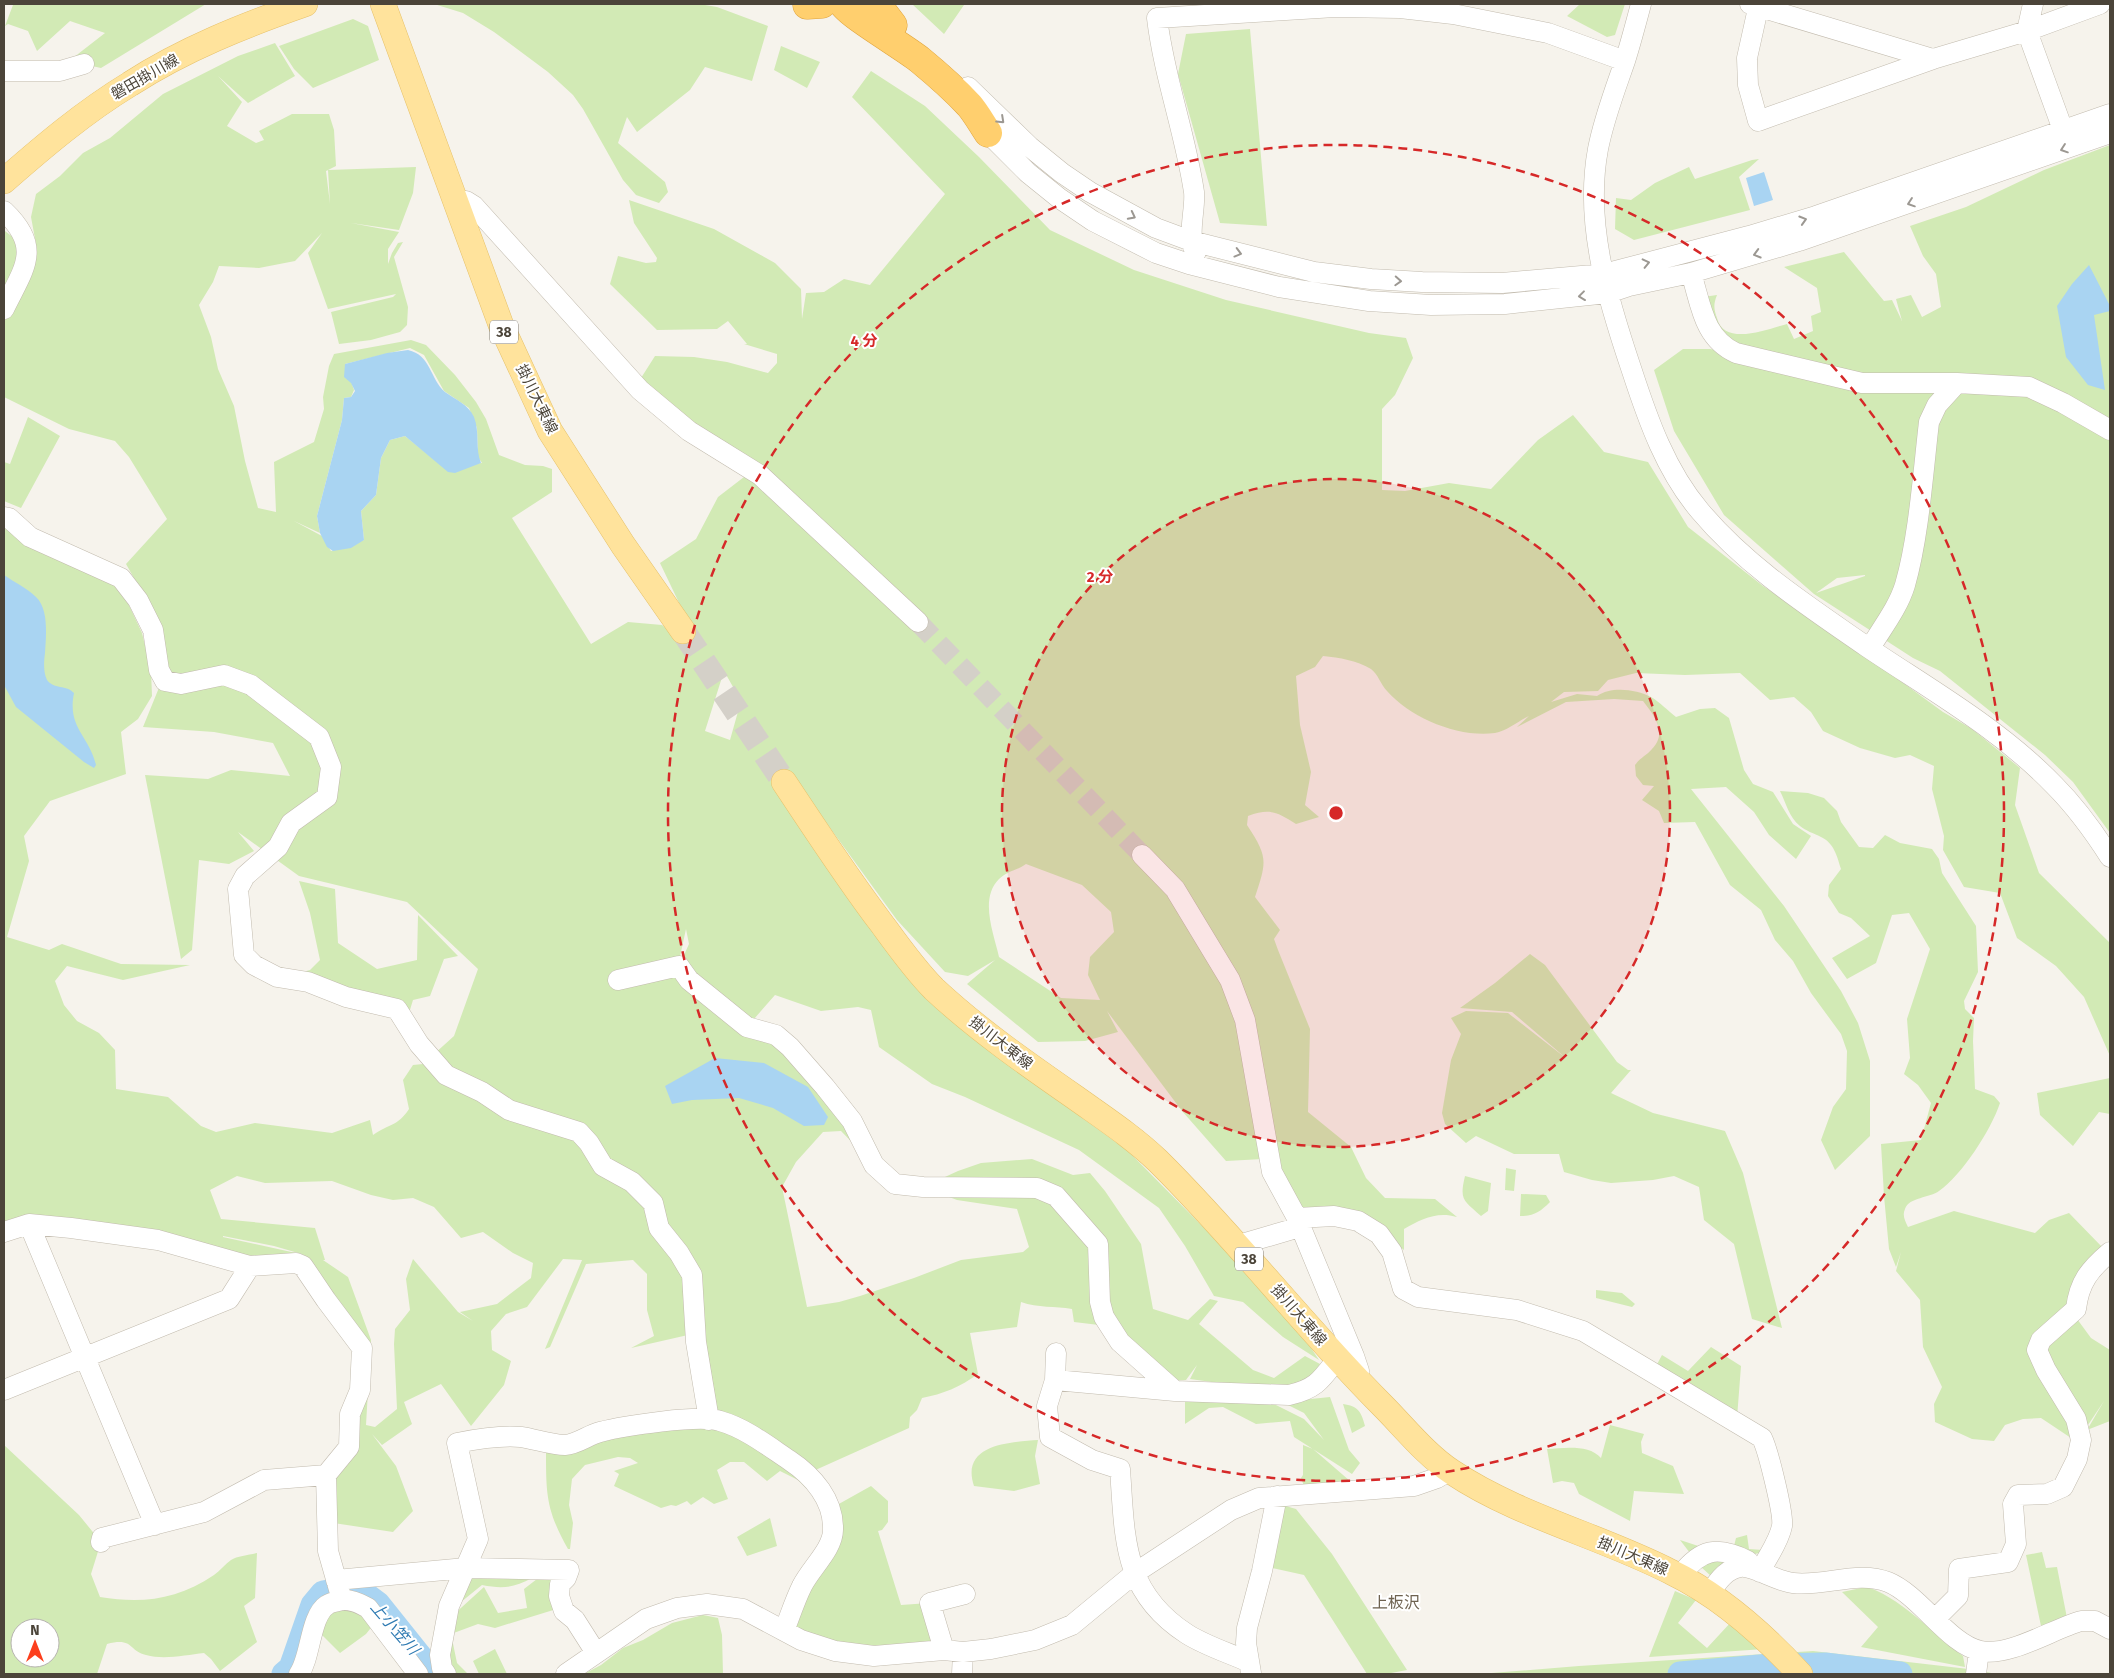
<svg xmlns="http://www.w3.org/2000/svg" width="2114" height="1678" viewBox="0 0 2114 1678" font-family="'Fira Sans','Noto Sans JP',sans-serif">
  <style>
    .green { fill: #d2eab5; fill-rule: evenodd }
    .water { fill: #a9d4f2 }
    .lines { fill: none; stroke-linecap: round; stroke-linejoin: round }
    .river { stroke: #a9d4f2; stroke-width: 25 }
    .minor-tunnel { stroke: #d4d0c8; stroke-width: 20; stroke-dasharray: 20 10; stroke-linecap: butt }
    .major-tunnel { stroke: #d4d0c8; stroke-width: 25; stroke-dasharray: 25 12; stroke-linecap: butt }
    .minor-casing { stroke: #c2bbae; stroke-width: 21 }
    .major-casing { stroke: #e6c16a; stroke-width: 26 }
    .highway-casing { stroke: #e0a43c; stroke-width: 29 }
    .minor { stroke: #fff; stroke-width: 20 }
    .major { stroke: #ffe39c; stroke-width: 25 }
    .highway { stroke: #ffcf6e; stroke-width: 28 }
    .oneway { stroke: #9c9892 }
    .ring { fill: none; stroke: #d62828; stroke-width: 2.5; stroke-dasharray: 9 6 }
    .labels { text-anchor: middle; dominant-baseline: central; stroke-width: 4; stroke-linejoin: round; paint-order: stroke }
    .shield { fill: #fff; stroke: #817c74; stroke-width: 1 }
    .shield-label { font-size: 14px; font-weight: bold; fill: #4b4439 }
    .street-label { font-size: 15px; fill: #4b4439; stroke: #fff }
    .neighbourhood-label { font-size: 16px; fill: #6e6250; stroke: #fff }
    .water-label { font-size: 16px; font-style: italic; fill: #2e7ab2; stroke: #fff }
    .centre { fill: #d62828; stroke: #fff; stroke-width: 2.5 }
    .ring-label { font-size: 15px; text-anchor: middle; font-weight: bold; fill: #d62828; stroke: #fff; stroke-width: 4; stroke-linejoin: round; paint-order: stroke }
  </style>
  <rect width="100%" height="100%" fill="#f6f3ec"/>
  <path class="green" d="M11,4H206L101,68L69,61L105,33L70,21L37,51L28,31L8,24L5,26L13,5Z
    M434,4H699L717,7L768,26L752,81L705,67L690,90L637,132L627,117L618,143L665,182L668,192L659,203L636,195L623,180L583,109L573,95L548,72L494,32L463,13Z
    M912,4H963L964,5L944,34Z
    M1580,4H1625L1615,35L1607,37L1567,16Z
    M353,19L368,26L379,60L313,88L294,69L279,46Z
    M1250,29L1267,226L1220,223L1178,74L1186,34Z
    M275,43L295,76L248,103L218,76L242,102L227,126L256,143L264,140L259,131L292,114H329L334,130L336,166L326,171L330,204L328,170L416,167L413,193L399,230L351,223L399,232L388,249V264L392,253L398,243L403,242L394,257L408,307L407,325L400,332L371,340L339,344L331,312L393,297L396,294L328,309L308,253L322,233L295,261L259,268L219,266L213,282L199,305L211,337L218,369L234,406L245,461L258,508L276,512L274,462L314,442L324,409L323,397L329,366L334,354L411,340L426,345L455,375L476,402L486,419L499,455L525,465L543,466L552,469V492L512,518L591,644L628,622L662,625L676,636L682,609L660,563L696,539L718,497L744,477L641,378L655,356L694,357L727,362L768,373L777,363V354L744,344H747L728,321L717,329L657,330L610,284L618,256L646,263L656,262L657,258L634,223L629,200L714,229L775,263L801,289L802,319L806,293L824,292L844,279L870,285L945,194L852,97L871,71L925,106L979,157L1050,230L1134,270L1226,300L1369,333L1406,338L1413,358L1395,395L1382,409V490L1405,491L1449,483L1491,489L1538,440L1573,415L1604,452L1648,462L1688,527L1763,586L1843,639L1943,712L1972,729L2020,768L2015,805L2039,873L2110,943V1056L2084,997L2056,966L2017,938L2000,893L1964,887L1943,850L1944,836L1932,789L1934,766L1910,755L1895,758L1860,748L1823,731L1811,712L1794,697L1770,700L1740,673L1685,675L1636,673L1608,680L1598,691L1564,692L1551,702L1577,694L1597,696C1611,686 1636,689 1651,697C1660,702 1668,711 1676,717L1700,709L1715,708L1729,718L1744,770L1753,784L1773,792L1793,824L1811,836L1796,859L1769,835L1754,812L1726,787L1691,789L1784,906L1841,991L1858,1023L1870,1061V1136L1835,1170L1821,1140L1833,1107L1846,1089L1847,1051L1841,1034L1811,993L1793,961L1775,940L1761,910L1730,885L1695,822L1664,823L1659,811L1642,800L1654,786L1643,785L1636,776L1635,765C1641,757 1646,756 1652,749C1668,733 1654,715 1643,701L1614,699L1566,702L1517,727L1529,716C1518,721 1507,731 1495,733C1458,738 1411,718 1387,691C1381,685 1378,674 1371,669C1356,660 1340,658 1323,656L1315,667L1296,676L1300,725L1311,772L1305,805L1319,817L1296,824C1277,812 1270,808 1248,816L1247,825C1268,857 1267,861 1255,897L1280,930L1274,939L1278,950L1310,1029L1308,1112L1351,1147L1366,1178L1385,1198L1435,1199L1457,1217C1437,1211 1421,1219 1404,1229V1250L1351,1210L1296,1211L1263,1159L1226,1161L1182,1111L1107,1011L1118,1032L1085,1041L1038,1042L967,984L995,960L968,976L945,972L897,920L793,777L853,900L1059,1101L1128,1151L1213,1237L1301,1333L1319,1360L1283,1337L1243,1302L1214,1296L1185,1246L1159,1208L1079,1150L965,1097L932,1084L879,1047L871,1010L858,1007L821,1011L775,995L747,1027L776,1035L874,1165L841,1131L823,1132L796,1162L782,1187L807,1307L839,1302L860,1296L914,1278L961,1260L1023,1252L1029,1247L1017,1209L957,1200L923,1187L958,1171L981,1163L1032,1159L1073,1175L1090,1173L1105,1191L1141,1244L1153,1309L1188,1320L1210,1299L1218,1301L1199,1324L1253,1370L1274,1378L1305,1356L1320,1364L1309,1381L1285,1387L1219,1383L1190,1379L1197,1365L1186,1380L1165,1381L1099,1325L1074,1322L1072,1309C1055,1306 1038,1308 1021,1302L1017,1327L970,1333L978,1374C960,1387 943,1394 922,1398L917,1410L910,1417L909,1428L811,1472L818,1500L798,1480L780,1471L767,1481L744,1462H730L717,1470L728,1499L714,1504L703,1497L691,1505L687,1501L676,1506L671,1505L661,1508L614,1486L619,1474L614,1471L638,1463L630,1458L618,1457L585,1465L572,1479L569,1505L573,1523L570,1549H568C546,1510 546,1494 546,1450L708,1412L688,1335L631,1348L654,1336L647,1310V1274L633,1260L586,1264L550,1347L545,1349L582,1260L563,1259L527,1307L506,1314L491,1331L492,1350L511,1361L504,1385L471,1426L441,1384L404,1402L412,1424L382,1445L372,1434L396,1466L413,1511L393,1532L327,1522L326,1475L349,1447L362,1348L303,1266L158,1240L4,1233V524L120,586L142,633L151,670L152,696L138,719L121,732L126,774L50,801L24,836L29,861L7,937L49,950L62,944L121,964L190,965L123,980L67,966L55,981L64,1005L77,1021L99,1033L115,1050L116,1089L168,1097L201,1126L216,1132L255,1123L332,1133L370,1120L373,1135C390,1123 397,1127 409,1109L403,1080L413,1065L423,1064L466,1075L433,1055L454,1036L478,969L407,902L299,876L238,832L254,851L229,864L199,860L192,950L181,959L145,775L208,779L231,770L290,776L273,743L214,732L143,727L167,668L156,617L126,564L167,519L129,457L115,441L69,429L4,397V323L36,244L31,217L36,194L60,176L83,153L110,138L163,94L238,56ZM410,348L424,355L444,391L469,408L477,428L478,457L482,463L441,465L405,436L390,440L381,458L376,495L361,511L364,540L331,551L322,536L294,521L320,533L317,516L342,420L344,398L351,397L354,390L345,364ZM724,671L741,701L730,740L705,731ZM1026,864L1082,885L1111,912L1114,932L1090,957L1088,975L1100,1000L1061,998L999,957C994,934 979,899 999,879C1007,871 1018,870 1026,864ZM686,929L689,944L679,966V961ZM237,1176L265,1183L332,1181L371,1195L393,1200L413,1198L434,1207L461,1238L483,1232L513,1253L533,1263L531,1278L497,1304L460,1312L473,1321L458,1312L413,1259L406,1279L410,1310L395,1329L394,1344L397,1409L375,1427L366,1425L371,1340L348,1277L323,1260H325L315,1228L221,1219L210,1190ZM223,1236L274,1246L305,1255L223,1237Z
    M781,46L820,62L807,88L774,70Z
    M2110,145V833L2073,782L2045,755L1940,671L1913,658L1814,594L1724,515L1674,431L1654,370L1683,349H1710L1774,362L1715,338L1703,297L1717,295C1713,305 1714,309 1717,318C1724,347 1768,329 1787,324L1794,339L1813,331L1811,316L1821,312L1817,288L1784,267L1844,252L1884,301L1892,300L1902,321L1896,299L1911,295L1922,317L1941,307L1936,274L1923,256L1910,226L1966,207L2044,170ZM1865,575V576L1816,593L1837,578Z
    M1759,159L1739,177L1750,210L1634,240L1615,229L1616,198L1631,200L1655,183L1689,167L1695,179L1752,160Z
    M5,231L18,241L19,258L4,297V232Z
    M28,417L60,436L21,508L4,501V462L10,464Z
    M1780,791L1808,793L1824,798L1837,811L1841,822L1859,847L1873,848L1885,835L1900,843L1932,849L1939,859L1942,873L1976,926L1978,972L1964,1001L1965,1009L1974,1018L1973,1041L1975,1089L1994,1096L2000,1103C1991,1130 1962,1175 1939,1191C1930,1198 1909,1197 1905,1209C1902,1215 1905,1221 1908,1227L1954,1211L2035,1233L2049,1220L2069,1213L2103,1248L2069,1308L2091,1338L2110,1350V1421L2087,1430L2104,1401L2084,1431L2074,1417L2071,1438L2041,1418L2023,1419L2005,1425L1994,1441L1972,1439L1935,1422L1934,1404L1942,1387L1923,1347L1920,1300L1896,1271L1901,1252L1896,1267L1889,1249L1884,1196L1881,1144L1921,1140L1931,1103L1918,1085L1904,1074L1910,1058L1907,1019L1930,949L1909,913L1892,915L1876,963L1847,979L1832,958L1870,936L1851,918L1839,913L1828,896L1829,885L1841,869C1837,856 1834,843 1821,837C1813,833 1806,831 1800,826C1789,817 1786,803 1780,791Z
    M299,881L335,889L338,943L377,969L417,960L418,915L458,956L444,959L430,996L413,1000L409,1013L289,976L310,970L320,960L310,913Z
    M1530,954L1545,965L1617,1062L1628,1070H1631L1611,1093L1653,1113L1725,1131L1743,1173L1782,1328L1752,1319L1734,1244L1704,1220L1699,1187L1674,1176L1653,1180L1611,1183L1592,1180L1564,1172L1559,1154H1514L1476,1136L1466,1143L1445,1124L1442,1113L1451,1060L1461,1034L1451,1018L1466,1011L1508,1013L1567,1059L1512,1012L1460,1008L1495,983Z
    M2110,1078V1114L2099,1112L2073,1146L2040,1115L2037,1093Z
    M1506,1168L1516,1170L1514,1191L1505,1190Z
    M1465,1176L1491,1183L1488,1211L1481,1216C1464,1200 1459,1201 1465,1176Z
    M1521,1194L1546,1195L1550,1202C1540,1212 1534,1216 1520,1216Z
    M1596,1290L1622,1293L1635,1304L1632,1307L1596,1298Z
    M1711,1347L1741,1366L1737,1418L1655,1368L1662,1355L1688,1371Z
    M1330,1397L1349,1450L1360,1463L1352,1474L1294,1437L1290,1421L1256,1424L1223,1407L1209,1408L1185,1424V1400L1274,1404L1304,1419L1324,1440L1304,1413L1282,1402Z
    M1343,1404C1358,1406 1361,1411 1365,1426L1352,1433Z
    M1610,1425L1644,1434L1641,1442L1642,1453L1673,1466L1684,1494L1634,1491L1630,1521L1579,1494L1574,1483L1562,1481L1553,1483L1547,1449C1564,1448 1589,1444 1601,1458Z
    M1038,1440L1035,1456L1040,1484L1014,1491L974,1486C960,1444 1010,1442 1038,1440Z
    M4,1445L79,1515L101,1542L91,1574L100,1597C142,1604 177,1600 214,1575C220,1571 225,1564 231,1560C237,1556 249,1555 257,1553L255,1598L244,1606L257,1642L220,1671L211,1659L204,1653C186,1655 164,1660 146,1655C128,1651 134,1637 107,1644L97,1674H4ZM20,1628H50V1658H20Z
    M1303,1445L1313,1449L1350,1481L1304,1486L1301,1478L1303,1475Z
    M871,1486L888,1501V1522L882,1530L878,1531L901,1605L929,1603L941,1647L859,1650L790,1626L837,1505Z
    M1272,1502L1296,1509L1332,1554L1407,1670L1386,1674H1367L1304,1575L1268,1567Z
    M770,1518L777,1546L747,1556L737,1537Z
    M1747,1535L1749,1549L1763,1550C1753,1559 1744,1551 1734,1546L1736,1538Z
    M1680,1540L1735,1558L1712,1577L1700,1566Z
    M2042,1552L2046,1568L2057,1567L2067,1618L2041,1626L2026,1555Z
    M564,1570L563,1607L495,1628L478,1624L451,1634L457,1663L468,1674H452L448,1635L451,1617L484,1587L498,1613L527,1608L524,1589L537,1579Z
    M467,1571L532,1578C514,1588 502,1589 482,1585L461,1602Z
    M1866,1587C1894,1593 1939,1637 1963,1656L1965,1667L1861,1647L1878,1627L1842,1592Z
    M1675,1591L1696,1600L1678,1623L1707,1648L1732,1621L1764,1649L1649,1657Z
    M344,1605L362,1613L374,1624L366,1634L340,1653L322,1635L320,1618Z
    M703,1615L718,1618L722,1635L723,1674H584L601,1665L623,1648L643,1640L672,1623Z
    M495,1649L507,1674H479L473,1661Z
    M1813,1651L1977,1670L1996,1674H1479L1579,1666Z"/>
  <path class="water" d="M1764,172L1773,200L1754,206L1746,178Z
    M2089,265L2110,306V311L2094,315L2105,390L2088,385L2066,357L2057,306L2072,284Z
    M408,350C431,355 430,379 445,392C456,400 468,404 474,417C480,432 475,449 481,463L455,473L448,472L405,436L390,440L381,458L376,495L361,511L364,540L351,548L333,551L327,547L320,533L317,516L342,420L344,398L351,397L355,391L351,383L344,377L345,364L387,353Z
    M4,575C14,582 27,588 36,597C49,609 46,636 45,653C44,661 43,672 47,680C53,689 67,685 74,693C67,728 89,735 96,765L94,768L84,762L16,707L4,685Z
    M715,1058L764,1063L808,1087L828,1117L824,1125L804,1126L773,1108L739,1098L692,1100L672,1104L665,1086Z"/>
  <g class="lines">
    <path class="river" d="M284,1674L291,1668L313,1605L323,1593L345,1589L362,1592L378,1604L434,1674
      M1680,1674L1771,1666L1825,1665L1900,1674"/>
    <path class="minor-tunnel" d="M918,622L1142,855"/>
    <path class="major-tunnel" d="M683,631L784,782"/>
    <defs>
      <path id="minor" d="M1641,4C1636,23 1631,42 1625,61C1615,90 1604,118 1598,149C1584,224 1608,300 1632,371C1648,420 1666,471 1700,511C1746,566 1808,606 1867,647C1931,690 2000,729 2054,785C2075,806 2094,832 2110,857
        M1750,4L1933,59
        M1759,4L1747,58L1748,85L1758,121L1933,59L2027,31L2100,4
        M2033,4L2027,31L2063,130
        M4,71H60L84,64
        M968,87L1030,147L1062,173L1090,192L1156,228L1191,241L1314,272L1371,279L1422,282L1502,283L1604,274L1749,236L1816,216L2110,114
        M978,123L1028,173L1059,198L1093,221L1156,253L1189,264L1279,287L1369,301L1431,305L1505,304L1608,293L1629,286L1691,273L1799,241L2110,133
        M456,202L466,201L474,206L640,390L689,431L760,475L918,622
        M4,211C43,248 24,268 4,309
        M1196,252C1186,240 1196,208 1194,192C1185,132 1164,77 1157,18L1335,7L1400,8L1453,14L1548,33L1625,61
        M1691,273C1701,304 1703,338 1736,353L1862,383H1957
        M4,517L9,518L30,537L121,578L138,600L153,630L159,670L165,681L181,684L224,675L251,685L319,737L331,767L327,797L291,823L278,847L245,876L238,889L244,955L254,965L277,977L308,982L346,997L397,1009L419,1044L446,1075L482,1092L509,1110L579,1132L589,1143L603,1166L632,1182L653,1203L659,1228L679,1253L692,1275L696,1342L709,1420
        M1870,648C1882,628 1898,608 1905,585C1919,536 1923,473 1929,422L1937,405L1957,383L2029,387L2063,403L2110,430
        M1142,855L1175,889L1230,980L1245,1020L1272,1172L1297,1218L1354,1356L1359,1371L1357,1380
        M618,980L679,966L689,980L747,1027L776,1035L790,1047L825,1087L852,1121L874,1165L895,1184L923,1187L1037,1188L1056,1196L1098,1244L1100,1302L1104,1317L1120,1342L1175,1391
        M1297,1218L1334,1216L1358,1221L1379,1234L1392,1252L1403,1289L1418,1297L1517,1310L1583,1331L1762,1438C1768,1450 1784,1514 1782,1526C1779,1542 1767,1557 1760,1572
        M29,1224L155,1525
        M4,1232L29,1224L71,1228L158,1240L250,1266L296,1263L303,1266L326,1300L362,1348L360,1390L350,1414L349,1447L326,1475
        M1240,1248L1245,1243L1300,1227
        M1056,1353L1055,1380L1047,1406L1050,1437L1092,1460L1120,1469C1125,1538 1122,1592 1187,1634C1206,1646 1229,1653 1249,1662
        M1055,1380L1175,1391L1289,1395C1316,1389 1321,1380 1337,1359
        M4,1390L229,1299L250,1266
        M101,1542L102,1538L204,1512L264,1480L326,1475L328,1551L342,1600
        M1680,1576C1700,1549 1718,1545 1748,1561L1750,1567
        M336,1580L466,1568L569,1570L566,1578L560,1584L559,1596L564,1611L575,1620L596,1653
        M1710,1594C1716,1583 1726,1569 1740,1567C1753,1565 1775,1581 1793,1583C1824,1587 1858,1570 1888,1582C1920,1595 1949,1645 1981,1651C2009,1657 2053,1629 2081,1621H2095L2110,1629
        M1936,1618L1958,1596L1959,1569L2008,1562L2016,1544L2013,1504L2018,1495L2047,1494L2063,1487L2077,1459L2081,1440L2076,1419L2046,1370L2037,1350L2041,1340L2076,1309C2079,1282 2090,1269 2110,1252
        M944,1650L930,1603L965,1594
        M1251,1673L1246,1643L1247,1628L1262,1571L1277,1496
        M299,1674C311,1657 310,1616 327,1605C329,1603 335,1602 338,1601C349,1598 359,1603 368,1608L418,1674
        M446,1674L442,1668L440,1655L449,1606L478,1539L457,1443C477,1439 500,1435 521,1437C535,1439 551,1445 565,1445C578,1444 588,1435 600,1432C623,1426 700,1414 720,1421C745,1428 768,1446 789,1460C813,1476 834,1500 833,1530C833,1549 810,1569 802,1586C795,1600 790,1616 784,1631
        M566,1674L646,1619L677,1608L707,1604L743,1609L801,1640L835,1651L874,1656L944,1650L963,1652L991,1649L1035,1640L1072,1625L1135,1573L1231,1510L1259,1498L1414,1486L1437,1478L1449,1471
        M962,1674L963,1652
        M1976,1674L1979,1651"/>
      <path id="major" d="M383,4L501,325L550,431L623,545L683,631
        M4,181C44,146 84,112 130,84C184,49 245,25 305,4
        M784,782C816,830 847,878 882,924C898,946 915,970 934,989C978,1030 1027,1064 1076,1098C1104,1118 1133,1137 1158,1161C1237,1239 1304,1327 1382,1405C1404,1427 1426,1455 1452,1472C1518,1516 1601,1536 1671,1572C1721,1596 1763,1634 1800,1674"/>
      <path id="highway" d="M843,4C848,14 907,49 920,60C937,74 954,89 969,105C976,113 982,124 988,133
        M877,4L893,25
        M807,5L822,4"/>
    </defs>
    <use href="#minor" class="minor-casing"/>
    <use href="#major" class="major-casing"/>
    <use href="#highway" class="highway-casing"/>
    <use href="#minor" class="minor"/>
    <use href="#major" class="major"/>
    <use href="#highway" class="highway"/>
  </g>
  <defs><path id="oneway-chevron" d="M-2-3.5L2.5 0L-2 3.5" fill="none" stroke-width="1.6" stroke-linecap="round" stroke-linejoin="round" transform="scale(1.25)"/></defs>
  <g class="oneway">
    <use href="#oneway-chevron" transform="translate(1001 120) rotate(43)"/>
    <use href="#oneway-chevron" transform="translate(2064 149) rotate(161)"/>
    <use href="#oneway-chevron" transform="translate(1911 203) rotate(161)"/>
    <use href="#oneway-chevron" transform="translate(1132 216) rotate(27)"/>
    <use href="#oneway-chevron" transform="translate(1803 220) rotate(-17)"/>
    <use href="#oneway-chevron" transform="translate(1238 253) rotate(15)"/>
    <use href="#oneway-chevron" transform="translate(1757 254) rotate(164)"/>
    <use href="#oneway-chevron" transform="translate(1646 263) rotate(-13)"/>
    <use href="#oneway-chevron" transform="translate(1398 281) rotate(3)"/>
    <use href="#oneway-chevron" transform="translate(1582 296) rotate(173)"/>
  </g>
  <circle cx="1336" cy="813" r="334" fill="#d62828" fill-opacity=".12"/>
  <g class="ring">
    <circle cx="1336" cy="813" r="334"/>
    <circle cx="1336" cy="813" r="668"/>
  </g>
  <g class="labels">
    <g class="shield">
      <rect x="490" y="320.5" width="28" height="23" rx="4"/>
      <rect x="1235" y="1247.5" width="28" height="23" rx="4"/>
    </g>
    <g class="shield-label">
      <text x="504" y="332">38</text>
      <text x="1249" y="1259">38</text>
    </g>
    <g class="street-label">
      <text transform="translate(145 77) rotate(-30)">磐田掛川線</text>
      <text transform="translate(537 399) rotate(64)">掛川大東線</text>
      <text transform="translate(1001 1043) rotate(38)">掛川大東線</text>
      <text transform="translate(1299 1315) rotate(49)">掛川大東線</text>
      <text transform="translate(1633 1556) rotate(23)">掛川大東線</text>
    </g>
    <g class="neighbourhood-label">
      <text x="1396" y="1602">上板沢</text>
    </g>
    <g class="water-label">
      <text transform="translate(395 1628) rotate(49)">上小笠川</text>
    </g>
  </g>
  <circle cx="1336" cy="813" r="8" class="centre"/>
  <g class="ring-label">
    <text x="864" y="346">4 分</text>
    <text x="1100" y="582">2 分</text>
  </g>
  <rect width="2114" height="1678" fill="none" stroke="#4b4439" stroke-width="10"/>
  <g transform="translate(35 1643)"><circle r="24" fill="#ffffff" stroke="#b7b4b0"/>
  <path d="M0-4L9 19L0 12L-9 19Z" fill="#fc3f1d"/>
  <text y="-8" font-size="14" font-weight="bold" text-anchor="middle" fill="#4b4439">N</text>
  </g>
</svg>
